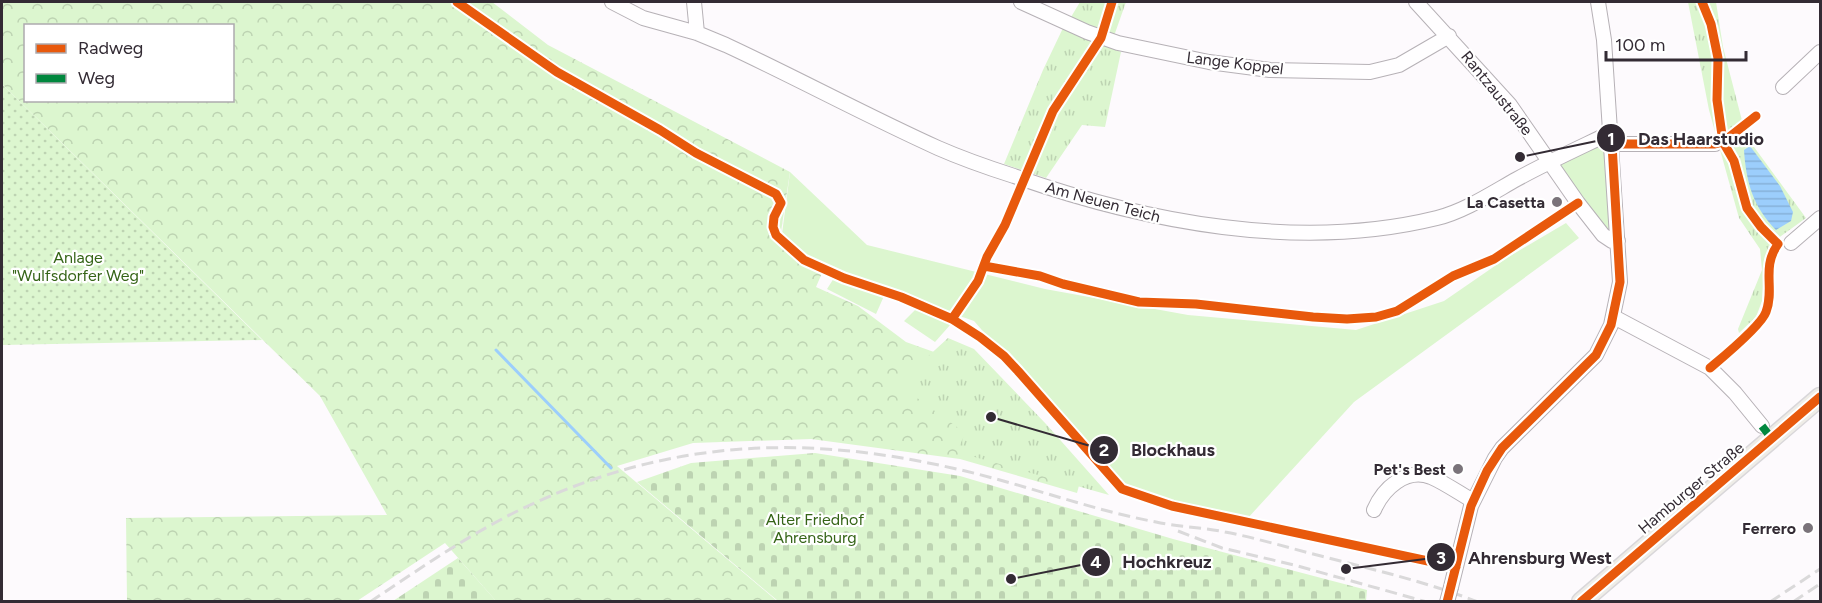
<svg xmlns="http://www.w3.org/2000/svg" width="1822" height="603" viewBox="0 0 1822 603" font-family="Figtree,sans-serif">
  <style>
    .grass { fill: #dcf6cf }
    .forest { fill: url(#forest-crowns); fill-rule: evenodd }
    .cemetery { fill: url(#cemetery-stones) }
    .park { fill: url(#park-tufts) }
    .garden { fill: url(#garden-dots) }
    .water { fill: url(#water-rules) }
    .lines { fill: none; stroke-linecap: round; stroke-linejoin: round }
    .stream { stroke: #9ccefc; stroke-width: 3 }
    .minor-casing { stroke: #b6b1b6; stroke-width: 16 }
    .major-casing { stroke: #d9d7da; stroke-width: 21 }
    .minor { stroke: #fffeff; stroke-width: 14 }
    .major { stroke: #efede7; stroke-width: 18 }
    .rail { stroke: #dad9da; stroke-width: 3; stroke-dasharray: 12 6; stroke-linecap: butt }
    .minor-bridge-casing { stroke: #b6b1b6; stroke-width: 16; stroke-linecap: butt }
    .minor-bridge { stroke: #fffeff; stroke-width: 14 }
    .quiet { stroke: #00873e; stroke-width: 8; stroke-dasharray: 15 8; stroke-linecap: butt }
    .cycleway-casing { stroke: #fff; stroke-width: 13 }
    .cycleway { stroke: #e8590c; stroke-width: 9 }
    .poi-dot { fill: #7a737a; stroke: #fff; stroke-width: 2 }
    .labels { text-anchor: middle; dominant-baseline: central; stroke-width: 4.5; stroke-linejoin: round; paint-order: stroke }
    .street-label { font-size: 16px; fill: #332b34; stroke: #fff }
    .poi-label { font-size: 16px; font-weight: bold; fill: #332b34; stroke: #fff; text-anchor: end }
    .park-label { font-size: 16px; fill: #356417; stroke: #fff }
    .leader { fill: none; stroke: #332b34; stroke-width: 2 }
    .callout-dot { fill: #332b34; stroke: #fff; stroke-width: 2 }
    .mark-label { font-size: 18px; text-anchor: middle; font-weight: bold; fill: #fff }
    .callout-label { font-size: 18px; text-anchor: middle; font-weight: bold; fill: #332b34; stroke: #fff; stroke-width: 4.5; stroke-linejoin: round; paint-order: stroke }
  </style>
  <defs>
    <pattern id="forest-crowns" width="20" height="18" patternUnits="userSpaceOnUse" patternTransform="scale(1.5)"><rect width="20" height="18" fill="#dcf6cf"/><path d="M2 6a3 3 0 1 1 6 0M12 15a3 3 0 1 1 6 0" fill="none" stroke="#bdd3b2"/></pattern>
    <pattern id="cemetery-stones" width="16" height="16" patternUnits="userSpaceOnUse" patternTransform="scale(1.5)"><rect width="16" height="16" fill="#dcf6cf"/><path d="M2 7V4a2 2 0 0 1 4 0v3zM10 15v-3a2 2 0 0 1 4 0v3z" fill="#bdd3b2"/></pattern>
    <pattern id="park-tufts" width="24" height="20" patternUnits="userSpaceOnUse" patternTransform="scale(1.5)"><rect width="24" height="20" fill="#dcf6cf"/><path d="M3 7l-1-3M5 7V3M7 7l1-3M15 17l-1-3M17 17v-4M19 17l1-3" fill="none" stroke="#bdd3b2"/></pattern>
    <pattern id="garden-dots" width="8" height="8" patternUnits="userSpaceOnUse" patternTransform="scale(1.5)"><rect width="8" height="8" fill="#dcf6cf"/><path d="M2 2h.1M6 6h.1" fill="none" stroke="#bdd3b2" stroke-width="1.8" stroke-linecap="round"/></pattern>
    <pattern id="water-rules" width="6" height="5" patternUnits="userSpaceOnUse" patternTransform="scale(1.5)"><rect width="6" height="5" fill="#9ccefc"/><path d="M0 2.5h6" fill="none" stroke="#87b1d9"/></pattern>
  </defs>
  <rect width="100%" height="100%" fill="#fdfafd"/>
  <path class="grass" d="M1607,139L1616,238L1608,237L1555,164Z
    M790,172L867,245L1045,289L1188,315L1356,330L1444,301L1505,259L1566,223L1579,238L1354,402L1247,519L1122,490L974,321L848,277L805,259L782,234Z
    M834,278L884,296L876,314L827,289Z
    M916,309L951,324L935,342L904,321Z"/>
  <path class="forest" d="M2,2H492L548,45L790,172L779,245L798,262L822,273L816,287L858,306L906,342L934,352L1081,478L1077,493L960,459L811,439L693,443L617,466L777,601H496L445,543L357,601H127L126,518L387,515L320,396L2,84ZM26,26H232V100H26Z"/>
  <path class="cemetery" d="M815,453L960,476L1173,539L1367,590L1366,601H778L637,482L691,463Z
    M458,558L496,601H393Z"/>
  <path class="park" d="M1080,2H1126L1114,36L1071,17Z
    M1688,2H1716L1723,47L1746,136L1806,218L1777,239L1765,257L1762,301L1756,317L1739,333L1738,329L1762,270L1760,249L1739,218L1709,110Z
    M1063,28L1121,52L1105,127L1082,125L1046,178L1004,164L1043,70Z
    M948,338L974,349L1046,424L1109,495L957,452L965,433L898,384Z"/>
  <path class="garden" d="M2,84L262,340L2,345Z"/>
  <path class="water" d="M1750,146L1780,186L1793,212L1791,221L1776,230C1753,207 1746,182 1744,150Z"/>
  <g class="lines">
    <path class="stream" d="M496,350L611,468"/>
    <defs>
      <path id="minor" d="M612,2L643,18L697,33L726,45C797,78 867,116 938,148C963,159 989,168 1014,176C1145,222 1299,252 1437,218C1465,211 1492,193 1517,179C1548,162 1579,148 1610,133
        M694,2L697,33
        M1021,2L1087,32L1118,43L1209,62L1270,70L1370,72L1399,65L1449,36
        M1416,2L1510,105L1578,203L1603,235L1612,241H1618
        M1783,87L1820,52
        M1612,144H1715
        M1791,243L1820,218
        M1614,317L1710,368L1735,393L1762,426
        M1374,510C1383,489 1406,467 1431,477C1445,483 1459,493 1473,501
        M1451,587L1471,506L1495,458L1502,448L1596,355L1611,325L1620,282L1604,40L1598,2"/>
      <path id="major" d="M1581,602L1820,397"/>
    </defs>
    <use href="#minor" class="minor-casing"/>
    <use href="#major" class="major-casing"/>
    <use href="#minor" class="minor"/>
    <use href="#major" class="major"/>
    <path class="rail" d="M1178,531L1222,548L1294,565L1427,602
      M370,602C422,567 474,531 530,505C670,440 803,434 952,468C1021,483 1087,509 1156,522C1178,527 1202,527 1225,532C1257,538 1289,548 1321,556C1375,570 1427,582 1478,602
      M1770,602L1820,569
      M1793,602L1820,584"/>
    <defs>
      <path id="minor-bridge" d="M1447,602L1451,587"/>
    </defs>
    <use href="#minor-bridge" class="minor-bridge-casing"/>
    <use href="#minor-bridge" class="minor-bridge"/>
    <path class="quiet" d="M1762,426L1772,439"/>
    <defs>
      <path id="cycleway" d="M457,2L557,72L660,130L696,153L776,194L781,203L774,217L773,227L776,235L804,260L844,278L901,297L952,319L980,337L1004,356L1018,371L1122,489L1172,506L1456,567
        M1702,2L1711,24L1718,58L1717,100L1723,142L1734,161L1747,208L1761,227L1778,244C1761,268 1775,288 1766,312C1761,326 1723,357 1710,368
        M984,266L1040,276L1063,284L1139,302L1196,304L1313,317L1347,319L1376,317L1397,311L1453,276L1494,259L1578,203
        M952,319L978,281L987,257L1005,225L1053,111L1101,38L1112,2
        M1447,602L1471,506L1487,471L1502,448L1596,355L1611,325L1620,282L1612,144H1715L1723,142L1756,116
        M1581,602L1820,397"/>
    </defs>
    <use href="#cycleway" class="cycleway-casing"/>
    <use href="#cycleway" class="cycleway"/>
  </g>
  <g class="poi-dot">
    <circle cx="1557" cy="202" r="6"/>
    <circle cx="1458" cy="469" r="6"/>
    <circle cx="1808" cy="528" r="6"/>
  </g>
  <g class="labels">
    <g class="street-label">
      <text transform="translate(1235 63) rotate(7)">Lange Koppel</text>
      <text transform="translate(1497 93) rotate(51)">Rantzaustraße</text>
      <text transform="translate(1103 202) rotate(15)">Am Neuen Teich</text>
      <text transform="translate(1691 488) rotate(-40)">Hamburger Straße</text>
    </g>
    <g class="poi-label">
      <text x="1545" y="202">La Casetta</text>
      <text x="1446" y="469">Pet's Best</text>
      <text x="1796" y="528">Ferrero</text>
    </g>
    <g class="park-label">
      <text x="78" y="257">Anlage<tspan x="78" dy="18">"Wulfsdorfer Weg"</tspan></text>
      <text x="815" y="519">Alter Friedhof<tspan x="815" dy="18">Ahrensburg</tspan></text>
    </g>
  </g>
  <path class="leader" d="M1520 157L1611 138M991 417L1104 450M1346 569L1441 557M1011 579L1096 562"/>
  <g class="callout-dot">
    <circle cx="1520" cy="157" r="6"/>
    <circle cx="991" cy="417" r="6"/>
    <circle cx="1346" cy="569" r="6"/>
    <circle cx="1011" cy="579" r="6"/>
    <circle cx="1611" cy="138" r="15"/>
    <circle cx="1104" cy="450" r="15"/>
    <circle cx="1441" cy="557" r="15"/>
    <circle cx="1096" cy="562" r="15"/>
  </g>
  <g class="mark-label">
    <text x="1611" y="145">1</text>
    <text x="1104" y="456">2</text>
    <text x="1441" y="564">3</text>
    <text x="1096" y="568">4</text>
  </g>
  <g class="callout-label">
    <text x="1701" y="145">Das Haarstudio</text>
    <text x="1173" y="456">Blockhaus</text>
    <text x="1540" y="564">Ahrensburg West</text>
    <text x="1167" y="568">Hochkreuz</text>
  </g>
  <rect width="1822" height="603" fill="none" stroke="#332b34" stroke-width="6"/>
  <rect x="24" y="24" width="210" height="78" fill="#ffffff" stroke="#adaaae" stroke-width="1.5"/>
  <rect x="36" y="44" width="30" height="9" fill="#e8590c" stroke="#adaaae" stroke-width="1.5"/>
  <text x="78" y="54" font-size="18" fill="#332b34">Radweg</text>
  <rect x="36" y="74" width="30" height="9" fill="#00873e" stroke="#adaaae" stroke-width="1.5"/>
  <text x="78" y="84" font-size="18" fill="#332b34">Weg</text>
  <path d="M1606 51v9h140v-9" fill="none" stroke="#332b34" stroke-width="3"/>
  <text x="1615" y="51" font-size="18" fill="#332b34" stroke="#ffffff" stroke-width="4.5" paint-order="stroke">100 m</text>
</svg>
